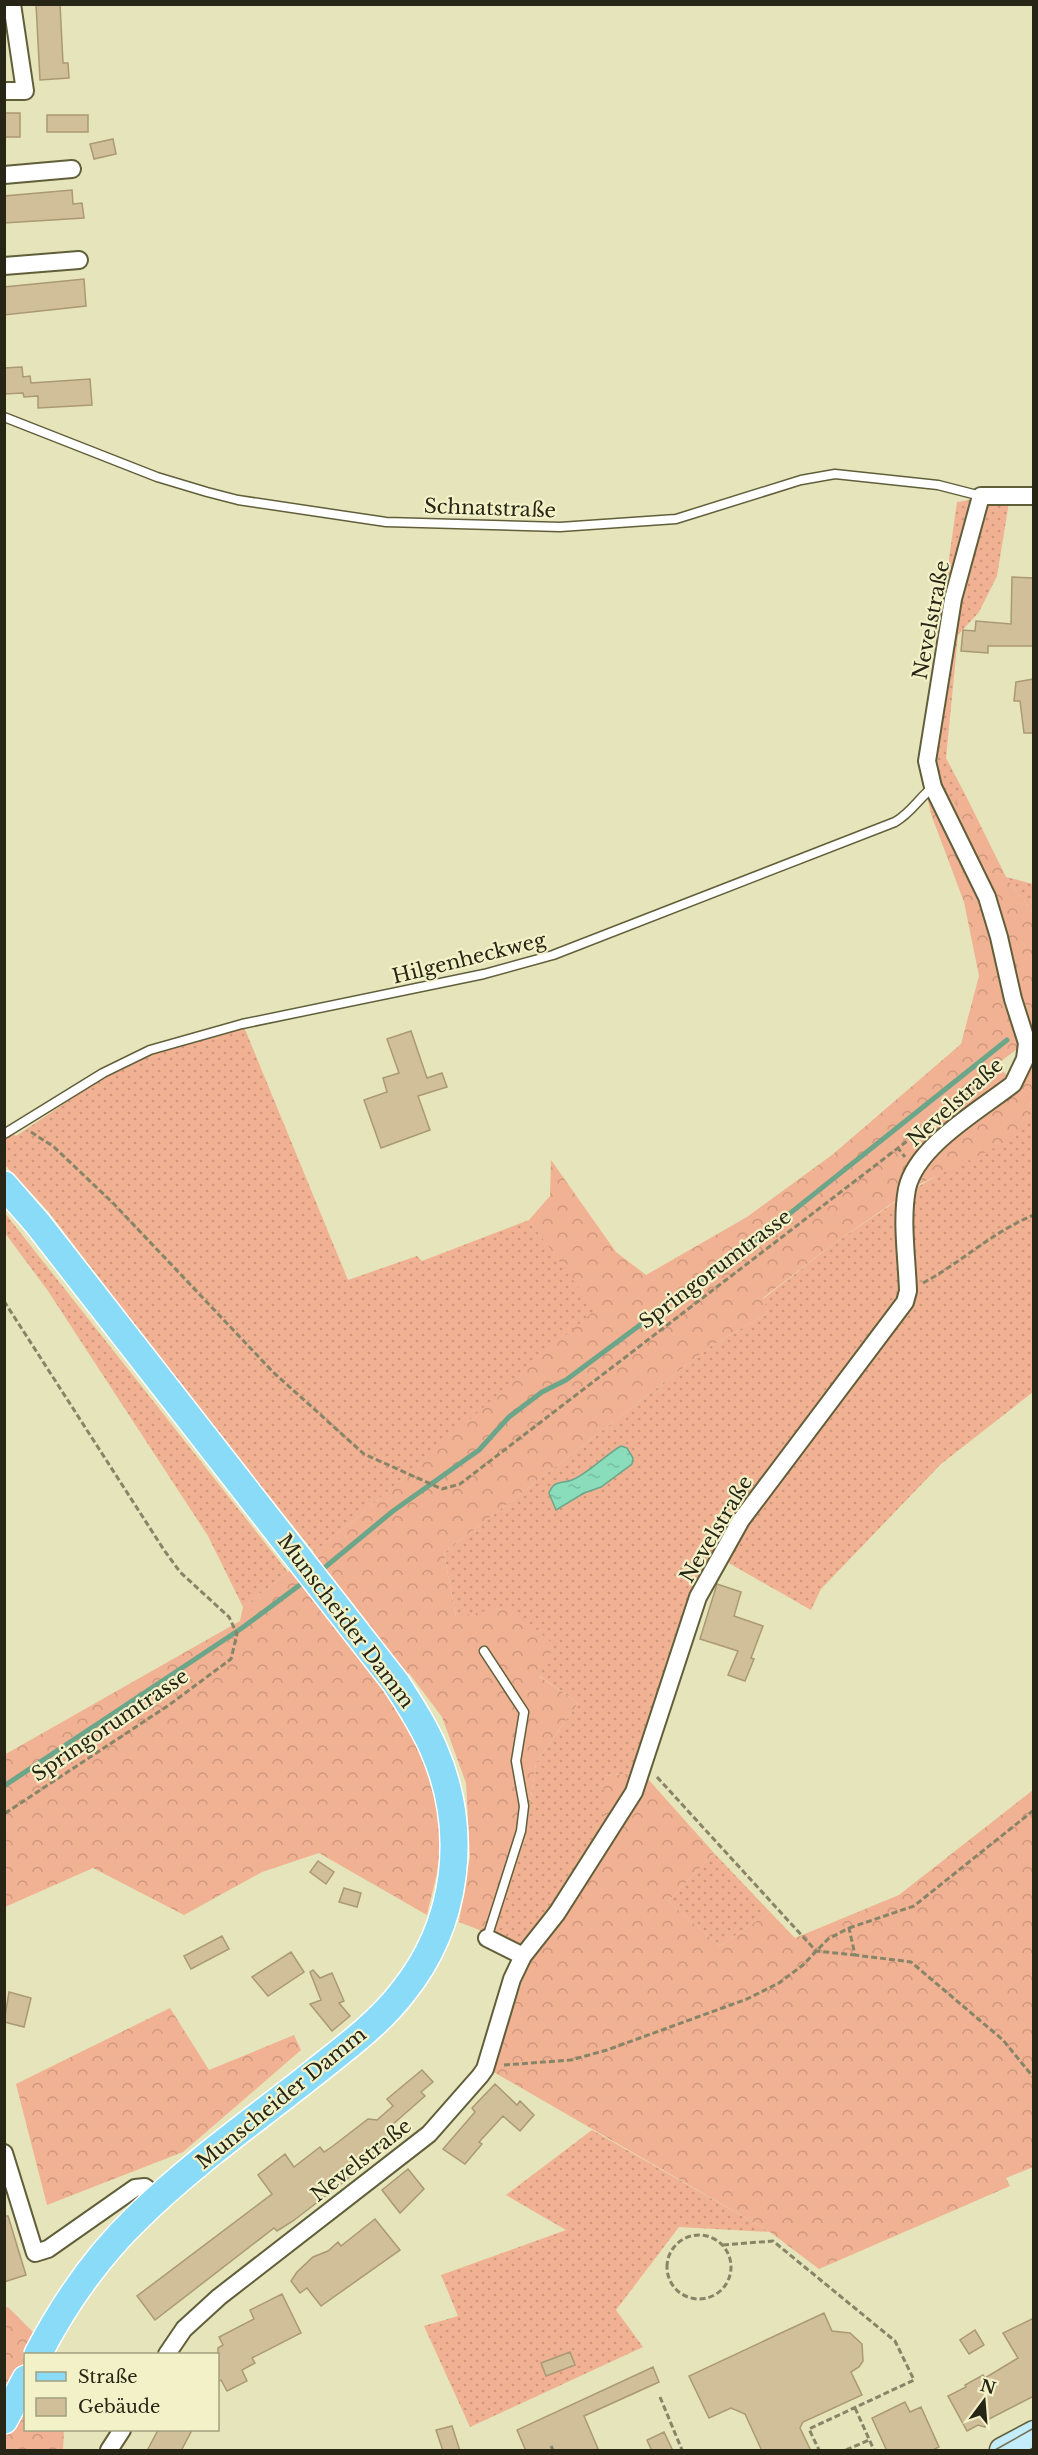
<svg xmlns="http://www.w3.org/2000/svg" width="1038" height="2455" viewBox="0 0 1038 2455" font-family="'Libre Baskerville',serif">
  <style>
    .grass { fill: url(#grass-dots) }
    .forest { fill: url(#forest-crowns) }
    .water { fill: url(#water-ripples); stroke: #6ca68a; stroke-width: 1.5 }
    .lines { fill: none; stroke-linecap: round; stroke-linejoin: round }
    .stream { stroke: #6ca68a; stroke-width: 5 }
    .building { fill: #d0bf99; stroke: #aa9974; stroke-width: 1.5 }
    .lane-casing { stroke: #615f3a; stroke-width: 11 }
    .street-casing { stroke: #615f3a; stroke-width: 20 }
    .secondary-casing { stroke: #615f3a; stroke-width: 27 }
    .primary-casing { stroke: #fff; stroke-width: 30 }
    .path { stroke: #868568; stroke-width: 3; stroke-dasharray: 6 3; stroke-linecap: butt }
    .lane { stroke: #fff; stroke-width: 8 }
    .street { stroke: #fff; stroke-width: 16 }
    .secondary { stroke: #c4edfb; stroke-width: 24 }
    .primary { stroke: #8adbf7; stroke-width: 27 }
    .tram { stroke: #737257; stroke-width: 1.5 }
    .labels { text-anchor: middle; dominant-baseline: central; stroke-width: 4.5; stroke-linejoin: round; paint-order: stroke }
    .street-label { font-size: 20px; fill: #272616; stroke: #f2f1c7 }
  </style>
  <defs>
    <pattern id="grass-dots" width="8" height="8" patternUnits="userSpaceOnUse" patternTransform="scale(1.5)"><rect width="8" height="8" fill="#f1b193"/><path d="M2 2h.1M6 6h.1" fill="none" stroke="#cf987e" stroke-width="1.8" stroke-linecap="round"/></pattern>
    <pattern id="forest-crowns" width="20" height="18" patternUnits="userSpaceOnUse" patternTransform="scale(1.5)"><rect width="20" height="18" fill="#f1b193"/><path d="M2 6a3 3 0 1 1 6 0M12 15a3 3 0 1 1 6 0" fill="none" stroke="#cf987e"/></pattern>
    <pattern id="water-ripples" width="26" height="14" patternUnits="userSpaceOnUse" patternTransform="scale(1.5)"><rect width="26" height="14" fill="#8addbb"/><path d="M2 4q2-2 4 0t4 0M15 11q2-2 4 0t4 0" fill="none" stroke="#77bea0"/></pattern>
  </defs>
  <rect width="100%" height="100%" fill="#e5e4ba"/>
  <path class="grass" d="M982,498L1009,502L997,576L979,612L958,635L946,758L966,796L931,814L920,764L957,502Z
    M1006,877L1033,884V913Z
    M244,1027L348,1280L417,1256L422,1261L529,1220L596,1310L356,1519L314,1552L273,1501L266,1498L48,1211L5,1165L4,1127L16,1136L95,1083L151,1055Z
    M1033,1101V1392L941,1464L821,1589L811,1610L727,1562L744,1523L912,1304L909,1192L1026,1123L1030,1104Z
    M901,1198V1303L835,1386L683,1623L650,1712L633,1773L604,1776L612,1819L530,1957L492,1935L525,1838L536,1763L578,1703L456,1617L444,1553L711,1346L768,1313L763,1299L833,1244Z
    M4,1212L288,1572L243,1607L208,1536L48,1291L5,1233Z
    M714,1853L770,1912L720,1946L668,1901Z
    M592,2130L770,2232L679,2227L616,2310L643,2347L470,2427L424,2326L458,2316L441,2275L566,2230L506,2195Z"/>
  <path class="forest" d="M966,796L1006,877L1033,913V1054L1016,1050L997,1064L1016,1086L1033,1065V1101L1030,1104L1026,1123L1015,1138L920,1184L833,1244L763,1298L768,1313L711,1346L444,1553L456,1617L510,1606L554,1645L539,1676L578,1703L536,1763L525,1838L492,1935L459,1922L470,1856L466,1783L442,1717L409,1673L384,1693C418,1737 442,1795 440,1851C439,1872 431,1895 427,1915L319,1853L262,1872L184,1915L93,1868L5,1907L4,1755L240,1621L243,1607L356,1519L595,1310L529,1220L550,1196L551,1160L616,1252L646,1275L747,1217L832,1155L961,1044L979,976L964,902L931,814Z
    M633,1773L647,1778L714,1853L668,1901L720,1946L770,1912L795,1938L899,1895L1033,1790V2167L1006,2178L1010,2186L819,2269L770,2232L492,2071L530,1957L611,1819L603,1815L604,1776Z
    M170,2008L209,2070L294,2035L301,2050L183,2152L47,2205L16,2084Z
    M8,2307L55,2354H26V2430H64L63,2450H5L4,2308Z"/>
  <path class="water" d="M621,1446L627,1448L633,1458L632,1464L601,1487L584,1493L556,1510L549,1493C554,1480 561,1484 572,1480C589,1473 605,1455 621,1446Z"/>
  <g class="lines">
    <path class="stream" d="M318,1573L393,1511L479,1450L509,1417L542,1392L566,1380L640,1325L658,1309L726,1263L728,1257L759,1238L1007,1040
      M4,1786L242,1628L305,1581"/>
  </g>
  <path class="building" d="M36,4H60L63,63H68L69,78L40,80Z
    M4,113H20V137H4Z
    M47,115H88V132H47Z
    M113,139L116,154L94,159L90,144Z
    M72,190L73,204L82,203L84,218L4,223V196Z
    M84,279L86,306L4,315V287Z
    M22,367L23,377L30,376L31,383L90,379L92,405L38,408V396L24,397L23,393L4,394V368Z
    M1012,577L1034,578V646H988V653L961,651L963,630L975,631L976,621L1011,624Z
    M1034,679V733H1024L1020,701H1014L1016,682Z
    M411,1031L427,1078L442,1073L447,1087L418,1096L430,1130L381,1148L364,1100L387,1092L383,1078L399,1073L387,1039Z
    M717,1584L741,1592L734,1616L763,1626L751,1658L754,1659L745,1681L728,1675L738,1651L700,1639Z
    M318,1861L334,1872L326,1884L310,1872Z
    M344,1888L361,1893L357,1907L339,1902Z
    M222,1936L229,1949L191,1969L184,1956Z
    M291,1952L304,1972L268,1996L252,1977Z
    M313,1970L320,1978L332,1973L344,2001L339,2003L350,2016L332,2031L310,2004L321,2000L310,1972Z
    M9,1992L31,1998L24,2027L4,2022Z
    M422,2070L433,2082L421,2092L425,2096L392,2125L394,2126L388,2131L387,2142L351,2171L354,2174L293,2221L277,2231L274,2228L155,2320L137,2296L272,2194L258,2175L285,2154L294,2167L320,2147L324,2152L333,2146L368,2119L377,2120L393,2106L387,2099Z
    M495,2084L517,2105L520,2101L534,2115L520,2131L503,2116L479,2142L482,2144L465,2164L443,2149L475,2112L472,2108Z
    M408,2169L424,2189L400,2213L382,2190Z
    M4,2216H8L26,2275L4,2282Z
    M375,2219L400,2250L321,2306L307,2288L300,2293L291,2281L297,2272L313,2257L328,2251L338,2242L341,2246Z
    M282,2294L301,2333L252,2358L255,2363L242,2370L247,2381L227,2391L221,2380L218,2382V2348L223,2345L219,2337L254,2319L250,2310Z
    M824,2313L832,2331L850,2333L862,2344L863,2361L859,2367L851,2372L862,2395L803,2422L800,2428L811,2451H762L745,2414L731,2408L709,2418L689,2376Z
    M1034,2318V2396L987,2420L985,2427L978,2425L967,2431L948,2396L966,2387L965,2385L983,2375L985,2378L1018,2358L1003,2333Z
    M975,2330L984,2345L969,2354L960,2340Z
    M570,2352L575,2365L546,2376L541,2363Z
    M653,2367L659,2382L584,2416L599,2451H526L517,2430Z
    M905,2402L910,2412L921,2407L939,2447L931,2451H887L872,2418Z
    M452,2426L460,2451H443L436,2430Z
    M158,2430H192L181,2451H147Z
    M664,2432L673,2451H652L647,2440Z"/>
  <g class="lines">
    <defs>
      <path id="lane" d="M4,417L157,477L207,492L238,500L386,522L560,527L676,519L801,480L835,474L938,485L981,496
        M4,1134L103,1073L150,1050L242,1024L484,974L553,955L895,822C911,813 919,798 933,787
        M484,1651L524,1712L516,1761L524,1806L521,1831L487,1938"/>
      <path id="street" d="M4,91H25L12,4
        M4,175L72,169
        M4,266L79,260
        M487,1938L523,1956
        M4,2153L35,2253L48,2249L135,2188L145,2187L159,2198
        M167,2354L184,2329L219,2297L429,2134L480,2076L485,2069L512,1979L523,1956L557,1913L634,1792L698,1597L741,1520L905,1302L908,1291C907,1259 901,1221 907,1189C916,1146 980,1110 1013,1084L1025,1059L1027,1043L1013,999L999,937L987,897L933,787L927,761L953,599L981,496H1034
        M109,2450L122,2430"/>
      <path id="secondary" d="M1002,2450L1034,2433"/>
      <path id="primary" d="M4,1185L38,1224L396,1683C410,1705 424,1726 434,1750C469,1831 458,1924 402,1993C378,2024 345,2048 315,2072C256,2119 193,2163 139,2216C98,2255 64,2304 38,2354
        M4,2420L26,2379"/>
    </defs>
    <use href="#lane" class="lane-casing"/>
    <use href="#street" class="street-casing"/>
    <use href="#secondary" class="secondary-casing"/>
    <use href="#primary" class="primary-casing"/>
    <path class="path" d="M31,1132L54,1147L113,1203L273,1372L364,1454L442,1489L460,1484L1001,1069
      M897,1147L905,1157
      M923,1283C962,1262 992,1232 1034,1215
      M4,1301L164,1550L180,1572L229,1617L237,1634L231,1659L169,1705L4,1814
      M657,1777L816,1951L855,1955
      M849,1928L914,1906L1034,1810
      M504,2065L571,2060L607,2050L747,1999L779,1983L803,1965L828,1939L849,1928L855,1955L911,1962L1003,2040L1034,2078
      M667 2267a32 32 0 1 1 64 0a32 32 0 1 1-64 0Z
      M723,2245L773,2241L895,2341L914,2380L809,2429L819,2450
      M660,2397L682,2450
      M855,2408L874,2450
      M551,2446L553,2450
      M846,2450L869,2440"/>
    <use href="#lane" class="lane"/>
    <use href="#street" class="street"/>
    <use href="#secondary" class="secondary"/>
    <use href="#primary" class="primary"/>
    <path class="tram" d="M995,2450L1034,2428"/>
  </g>
  <g class="labels">
    <g class="street-label">
      <text transform="translate(490 508) rotate(2)">Schnatstraße</text>
      <text transform="translate(931 620) rotate(-79)">Nevelstraße</text>
      <text transform="translate(469 958) rotate(-14)">Hilgenheckweg</text>
      <text transform="translate(955 1102) rotate(-42)">Nevelstraße</text>
      <text transform="translate(715 1269) rotate(-37)">Springorumtrasse</text>
      <text transform="translate(716 1529) rotate(-59)">Nevelstraße</text>
      <text transform="translate(346 1621) rotate(53)">Munscheider Damm</text>
      <text transform="translate(110 1725) rotate(-34)">Springorumtrasse</text>
      <text transform="translate(281 2098) rotate(-39)">Munscheider Damm</text>
      <text transform="translate(361 2160) rotate(-38)">Nevelstraße</text>
    </g>
  </g>
  <rect width="1038" height="2455" fill="none" stroke="#272616" stroke-width="12"/>
  <rect x="24" y="2353" width="195" height="78" fill="#f2f1c7" stroke="#a1a080" stroke-width="1.5"/>
  <rect x="36" y="2372" width="30" height="9" fill="#8adbf7" stroke="#a1a080" stroke-width="1.5"/>
  <text x="78" y="2383" font-size="18" fill="#272616">Straße</text>
  <rect x="36" y="2398" width="30" height="18" fill="#d0bf99" stroke="#a1a080" stroke-width="1.5"/>
  <text x="78" y="2413" font-size="18" fill="#272616">Gebäude</text>
  <g transform="translate(984 2401) rotate(16)" stroke="#f2f1c7" stroke-width="4.5" paint-order="stroke">
  <path d="M0-4.5L10 22L0 15L-10 22Z" fill="#272616"/>
  <text y="-9" font-size="16" font-weight="bold" text-anchor="middle" fill="#272616">N</text>
  </g>
</svg>
